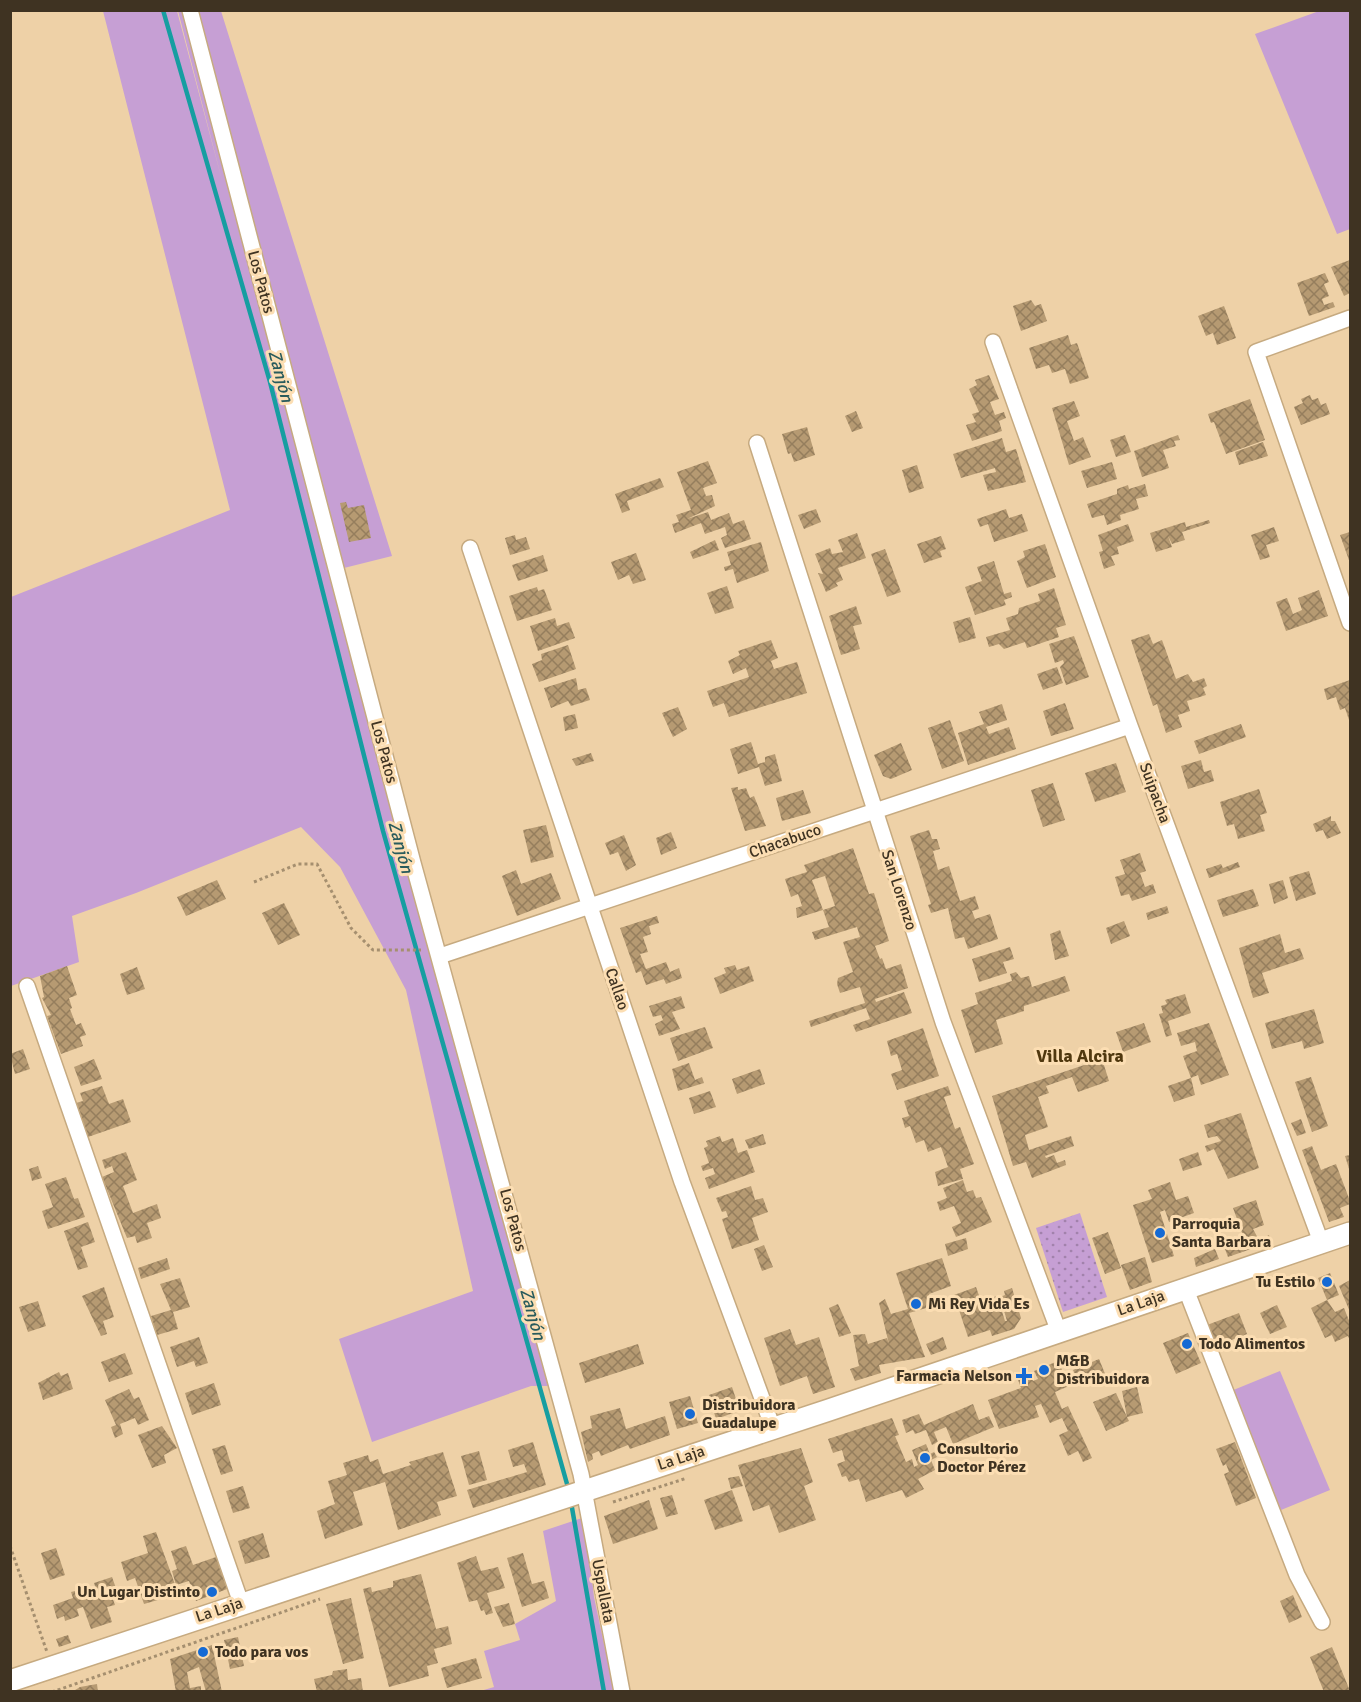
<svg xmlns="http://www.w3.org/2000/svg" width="1361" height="1702" viewBox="0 0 1361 1702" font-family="Signika,sans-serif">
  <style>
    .grass { fill: #c69fd4 }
    .park { fill: url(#park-dots) }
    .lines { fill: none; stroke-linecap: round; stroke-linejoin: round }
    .stream { stroke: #169ea1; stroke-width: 4.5 }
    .building { fill: url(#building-cross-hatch) }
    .street-casing { stroke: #c6aa80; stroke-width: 18 }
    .secondary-casing { stroke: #c6aa80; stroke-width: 24 }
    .path { stroke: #a58f6f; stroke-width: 3; stroke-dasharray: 3 3; stroke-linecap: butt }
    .street { stroke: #fff; stroke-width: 15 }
    .secondary { stroke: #fff; stroke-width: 21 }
    .poi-dot { fill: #156ad4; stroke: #fcdeb3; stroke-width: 2 }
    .labels { text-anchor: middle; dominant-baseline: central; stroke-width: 6; stroke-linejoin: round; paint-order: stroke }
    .street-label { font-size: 16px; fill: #3f3322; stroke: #fcdeb3 }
    .poi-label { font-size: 16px; font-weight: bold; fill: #3f3322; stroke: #fcdeb3; text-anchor: start }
    .water-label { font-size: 18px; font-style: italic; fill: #295b5c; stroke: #fcdeb3 }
    .neighbourhood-label { font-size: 18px; font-weight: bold; fill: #50380f; stroke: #fcdeb3 }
  </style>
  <defs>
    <pattern id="park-dots" width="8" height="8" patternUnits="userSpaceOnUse" patternTransform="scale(1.5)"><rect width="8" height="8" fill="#c69fd4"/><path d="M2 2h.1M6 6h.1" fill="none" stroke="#a282ac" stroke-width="1.8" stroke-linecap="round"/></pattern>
    <pattern id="building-cross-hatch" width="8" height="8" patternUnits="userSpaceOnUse" patternTransform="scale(1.5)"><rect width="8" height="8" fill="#b69a72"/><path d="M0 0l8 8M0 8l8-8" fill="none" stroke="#957e5d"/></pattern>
  </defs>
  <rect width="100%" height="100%" fill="#eed1a7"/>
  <path class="grass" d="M1322,10L1350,11V229L1337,234L1255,34Z
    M103,11H177L223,184L178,11H221L392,556L328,572L548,1386H531L372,1442L339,1339L473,1291L406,990L340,867L301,827L136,893L72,916L79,962L11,986V597L230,510Z
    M1280,1371L1330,1490L1281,1510L1231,1391Z
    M585,1517L594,1597L614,1691L477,1692L494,1687L484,1651L520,1640L515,1624L556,1601L543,1531Z"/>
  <path class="park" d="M1080,1213L1107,1297L1063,1312L1036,1228Z"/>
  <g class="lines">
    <path class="stream" d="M163,10L270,382L383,831L569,1491
      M571,1502L604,1692"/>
  </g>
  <path class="building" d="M1350,260V293L1344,296L1331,267Z
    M1325,273L1329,282L1324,284L1329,296L1322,299L1324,305L1333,302L1335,307L1309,316L1297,283Z
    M1031,300L1035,306L1041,304L1047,321L1021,331L1013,306Z
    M1224,306L1236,338L1217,345L1213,333L1206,336L1198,316Z
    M1068,335L1071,345L1077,343L1089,378L1070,384L1065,369L1052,373L1049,365L1036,369L1029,348Z
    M989,375L999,399L990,402L995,415L1004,412L1006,418L999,421L1002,431L972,441L966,425L976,422L972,414L979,412L969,389L977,385L975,380Z
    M1310,395L1312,400L1318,398L1321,405L1326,403L1330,414L1301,425L1294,407L1303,403L1301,399Z
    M1250,399L1265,440L1226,454L1214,422L1211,423L1208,414Z
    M1074,401L1080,416L1067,421L1074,441L1083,437L1091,457L1069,465L1052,408Z
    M856,411L863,428L852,432L845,416Z
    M807,427L815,455L794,462L791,453L788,454L782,434Z
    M1125,435L1131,452L1116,457L1110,440Z
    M1178,435L1180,440L1174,441L1176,446L1163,450L1169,468L1142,477L1134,451Z
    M1002,438L1006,452L1016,449L1026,482L988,491L983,475L996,472L995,468L961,478L953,454Z
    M1263,442L1268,456L1239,465L1235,452Z
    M708,461L717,483L703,488L706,496L712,495L715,506L687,519L708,512L711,520L729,513L733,524L744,520L751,539L725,548L721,538L727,535L725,527L705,534L701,523L675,533L672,524L679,522L676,515L691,510L677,472Z
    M1112,462L1117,479L1087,488L1081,471Z
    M917,465L924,488L909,493L902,470Z
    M660,478L664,487L627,501L630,510L622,513L615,494Z
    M1145,484L1148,496L1136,499L1139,509L1120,515L1121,520L1107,525L1104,515L1092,518L1087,504L1117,494V489L1128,485L1129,489Z
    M346,502L348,508L364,505L371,538L349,542L340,503Z
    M816,509L821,522L804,529L798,515Z
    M1006,509L1009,518L1022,514L1028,531L994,542L988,524L980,527L977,519Z
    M1209,520L1210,523L1182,532L1185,540L1172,544L1168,536L1172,547L1156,552L1150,533L1185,522L1186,527Z
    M1128,524L1134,541L1117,547L1119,554L1111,556L1115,565L1104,569L1099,552L1103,551L1098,535Z
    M1274,527L1279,541L1266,545L1270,557L1260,560L1251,535Z
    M1350,532V563L1340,535Z
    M857,533L866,558L838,568L843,580L836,583L838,586L826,592L818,573L823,574L815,554L830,548L832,554L843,552L838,540Z
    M515,535L516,540L526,537L530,549L510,555L505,538Z
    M941,536L946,549L940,551L942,557L924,563L917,544Z
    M715,540L719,550L693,559L690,552Z
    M761,542L769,571L737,583L733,569L725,571L724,567L731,565L727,552Z
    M1045,544L1056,577L1027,588L1017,561L1025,557L1023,551Z
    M885,549L901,592L887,597L871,554Z
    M636,553L646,580L633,584L629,575L618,580L611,562Z
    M543,555L548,571L518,581L512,565Z
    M994,561L1004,594L1011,592L1012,597L1004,600L1006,605L975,615L965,587L982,581L977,567Z
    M727,586L734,608L715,614L707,593Z
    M537,587L538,591L544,589L552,610L517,621L509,596Z
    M1054,588L1066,625L1056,628L1059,637L1027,648L1025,642L1004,649L999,644L989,647L986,637L1010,630L1006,618L1018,614L1019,608L1040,601L1038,594Z
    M1319,590L1328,616L1286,631L1276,602L1287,598L1293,614L1302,610L1298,598Z
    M856,606L862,624L853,626L860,649L841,655L829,616Z
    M970,617L976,638L959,643L953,622Z
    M555,618L557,626L569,622L575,638L538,651L530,626Z
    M1149,634L1153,644L1162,640L1176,679L1188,674L1193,682L1204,678L1207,686L1203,688L1206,695L1187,701L1190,711L1178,715L1182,727L1166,733L1157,704L1153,706L1131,640Z
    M1074,636L1089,677L1066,685L1060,667L1064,663L1063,660L1055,663L1049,644Z
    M771,640L778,658L771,661L774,669L797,662L807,693L729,717L724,703L713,707L707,691L749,677L746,668L733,674L728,661L740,655L738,651Z
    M568,645L576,669L539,682L532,664L542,660L541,654Z
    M1057,667L1063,683L1043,690L1037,674Z
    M576,678L578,690L586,688L590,700L571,706L568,701L551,708L544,688Z
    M1350,680V723L1345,708L1340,710L1336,697L1327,700L1324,689Z
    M1065,703L1074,729L1051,736L1043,711Z
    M1002,704L1007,720L986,727L989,734L1009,727L1016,749L968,765L958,733L984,724L979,712Z
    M678,707L687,729L673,737L662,713Z
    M575,714L578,728L565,731L563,717Z
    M950,720L964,761L942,769L928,728Z
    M1241,724L1246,737L1199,754L1194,741Z
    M751,742L758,764L765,762V757L775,754L782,781L765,786L759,767L738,774L730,749Z
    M901,743L912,770L891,779L883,776L874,755Z
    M591,753L594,761L576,766L572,759Z
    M1201,760L1204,772L1211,770L1214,781L1188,789L1181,766Z
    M1116,763L1126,792L1095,802L1085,773Z
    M1053,783L1065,820L1043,827L1031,790Z
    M738,787V790L746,788L750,798L754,796L766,826L745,831L731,788Z
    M1259,789L1267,813L1260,815L1265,831L1238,839L1234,824L1227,826L1220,802Z
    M803,790L811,813L782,821L776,798Z
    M1331,816V821H1335L1341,833L1327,839L1323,830L1316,832L1313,824Z
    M546,825L554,857L531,863L523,830Z
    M929,830L932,839H937L940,849L933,851L938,870L949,866L960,901L975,896L979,909L972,911L975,919L990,914L998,939L968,949L964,937L955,939L948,908L931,913L928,905L931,904L910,836Z
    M671,832L677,848L661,855L656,838Z
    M624,835L636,865L626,871L618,852L610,855L605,843Z
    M853,848L869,894L874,893L889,941L875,946L880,959L882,958L886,969L901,964L908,988L875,999L876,1002L904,992L912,1013L856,1032L853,1025L870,1019L866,1008L811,1027L809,1021L865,1003L860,987L840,993L837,984L838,978L853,972L843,942L860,937L857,927L815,940L812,932L829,927L823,910L835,906L825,876L812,880L823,910L797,918L796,908L802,906L798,894L791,897L785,879L807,872L804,865Z
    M1140,853L1146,871L1140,873L1145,887L1153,884L1156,893L1132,901L1129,894L1121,896L1115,877L1125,874L1120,860Z
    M1238,862L1240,867L1209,878L1206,869L1221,864L1223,868Z
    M516,870L521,884L551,873L561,899L517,916L502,876Z
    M1309,871L1316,894L1296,901L1289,877Z
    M217,880L226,899L186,916L177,897Z
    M1283,880L1288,898L1274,904L1269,884Z
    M1253,889L1259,906L1223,917L1217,900Z
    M284,903L300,935L278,945L262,913Z
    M1167,906L1169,913L1148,920L1146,913Z
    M657,916L659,923L649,926L651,934L643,937L648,952L640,954L646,969L666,962L670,972L679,968L682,978L666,984L664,979L646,985L641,971L636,973L620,928Z
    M1124,921L1130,936L1111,944L1106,928Z
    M1060,930L1069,956L1055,960L1050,934Z
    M1280,934L1285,953L1300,948L1304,959L1262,973L1269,993L1253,998L1239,948Z
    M1010,947L1014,959L1003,962L1007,973L979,982L972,959Z
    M735,965L737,970L749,966L754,981L720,994L714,978L726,973L724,968Z
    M67,966L77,995L69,998L72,1008L70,1009L76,1025L81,1023L86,1035L80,1037L83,1046L61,1054L47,1016L51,1015L42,998L44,997L40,976Z
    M137,967L145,989L127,995L120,974Z
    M1016,972L1021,978L1029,976L1032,987L1065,976L1070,991L1024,1006V1011L996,1020L1003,1044L975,1053L961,1010L978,1004L975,993L1012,981L1010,974Z
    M1185,994L1191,1013L1168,1021L1172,1035L1166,1037L1159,1014L1163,1013L1161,1006L1167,1004L1165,1000Z
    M681,996L685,1008L672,1012L680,1029L659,1036L655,1024L663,1020L661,1015L653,1017L649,1006Z
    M1314,1009L1324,1043L1304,1049L1302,1041L1272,1049L1265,1023Z
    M1144,1023L1151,1042L1123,1052L1116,1032Z
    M1209,1023L1229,1075L1201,1085L1198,1075L1191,1078L1183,1056L1197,1051L1195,1042L1181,1046L1177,1033Z
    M705,1027L713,1048L678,1061L670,1038Z
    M923,1028L939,1076L897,1090L891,1074L902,1070L897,1054L891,1056L887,1041Z
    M23,1049L30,1069L15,1074L10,1054Z
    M94,1059L102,1079L81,1086L74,1067Z
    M1102,1059L1109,1081L1078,1092L1072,1077L1046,1086L1049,1093L1038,1097L1048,1127L1025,1135L1029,1150L1071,1136L1074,1146L1045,1156L1046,1158L1054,1155L1057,1163L1065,1160L1066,1165L1032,1178L1026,1162L1013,1166L992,1096Z
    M689,1063L695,1080L702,1077L704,1083L678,1091L672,1069Z
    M760,1069L765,1084L737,1094L732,1079Z
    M1311,1077L1328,1126L1312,1132L1295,1082Z
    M1191,1078L1195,1095L1174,1102L1168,1086Z
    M102,1086L109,1104L123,1099L131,1122L88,1137L76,1103L83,1101L80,1093Z
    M948,1086L951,1095L944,1097L955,1129L960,1127L974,1164L960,1169L963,1179L938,1186L935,1172L948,1167L941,1147L928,1152L924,1140L916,1143L910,1126L905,1128L902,1118L909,1116L904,1101Z
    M710,1091L716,1107L694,1114L689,1098Z
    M1241,1113L1259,1168L1228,1179L1214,1149L1207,1152L1205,1146L1221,1141L1217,1136L1208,1138L1204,1125Z
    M1301,1119L1306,1133L1297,1136L1291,1123Z
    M763,1134L766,1144L749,1149L745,1140Z
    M720,1136L722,1142L733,1138L738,1153L747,1150L755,1172L709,1189L705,1178L715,1174L713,1168L703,1171L701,1166L709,1163L704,1148L708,1146L706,1141Z
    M1312,1146L1321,1170L1336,1164L1350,1201V1204L1340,1208L1344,1217L1329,1222L1302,1150Z
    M126,1152L137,1180L123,1186L133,1213L157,1204L161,1218L147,1223L152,1238L137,1243L135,1236L127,1238L102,1177L114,1172L112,1166L105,1169L102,1160Z
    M1198,1152L1202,1165L1183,1171L1179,1159Z
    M1350,1155V1172L1345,1156Z
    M38,1166L42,1178L32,1181L29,1169Z
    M66,1177L74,1199L78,1198L85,1217L48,1229L42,1211L53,1207L45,1184Z
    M963,1180L967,1192L973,1190L976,1198L981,1197L992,1222L956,1237L952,1227L961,1223L954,1206L940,1211L937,1202L947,1198L943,1188Z
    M1170,1182L1176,1200L1188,1196L1194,1213L1169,1222L1165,1210L1160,1212L1174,1256L1152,1263L1133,1205L1152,1199L1148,1190Z
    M751,1186L755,1200L763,1198L768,1212L752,1218L759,1240L732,1249L722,1219L728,1217L726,1211L722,1212L716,1198Z
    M1256,1200L1264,1225L1253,1229L1259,1240L1269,1235L1271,1242L1228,1257L1223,1244L1230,1242L1231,1246L1245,1241L1233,1208Z
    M88,1222L95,1242L81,1247L88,1267L78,1270L64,1231Z
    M1108,1232L1121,1268L1105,1274L1092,1238Z
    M966,1238L968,1249L948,1256L945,1244Z
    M764,1245L773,1267L762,1271L754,1249Z
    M1215,1249L1219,1259L1196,1267L1194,1258Z
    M1145,1257L1152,1282L1130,1290L1121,1265Z
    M167,1258L170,1269L141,1279L138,1268Z
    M942,1258L951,1286L929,1294L933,1306L909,1313L925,1357L879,1365L881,1373L855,1381L850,1369L859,1366L853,1335L865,1334L868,1344L887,1338L889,1344L879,1303L885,1299L891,1314L908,1309L896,1273Z
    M1330,1273L1339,1295L1327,1300L1318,1278Z
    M180,1278L190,1307L173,1312L178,1329L157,1335L151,1316L171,1310L160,1284Z
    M1350,1280V1312L1339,1286Z
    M104,1287L114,1317L103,1321L107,1334L101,1336L82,1296Z
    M976,1287L981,1301L997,1296L1005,1321H1007L1000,1297L1005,1295L1004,1291L1012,1288L1021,1318L1014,1329L992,1336L990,1330L968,1337L954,1295Z
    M1327,1300L1335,1312L1344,1308L1350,1323V1341L1348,1336L1335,1342L1332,1335L1325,1338L1311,1308Z
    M38,1301L46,1326L28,1332L19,1307Z
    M838,1304L851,1333L839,1337L829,1308Z
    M1277,1305L1287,1327L1270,1334L1260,1313Z
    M1239,1313L1247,1334L1216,1346L1207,1325Z
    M790,1329L796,1345L819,1337L835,1387L813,1394L807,1376L780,1386L764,1338Z
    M1188,1333L1201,1363L1176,1374L1163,1343Z
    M199,1337L208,1363L196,1367L194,1361L177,1367L170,1347Z
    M943,1337L947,1349L931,1355L926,1344Z
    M638,1344L644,1364L585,1383L579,1363Z
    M125,1353L133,1374L109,1382L101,1362Z
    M1099,1359L1106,1376L1081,1387L1073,1370Z
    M1058,1361L1069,1386L1055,1392L1062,1409L1068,1406L1092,1458L1083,1462L1078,1451L1068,1456L1059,1435L1068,1431L1062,1418L1050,1423L1041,1404L1035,1406L1039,1417L999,1429L988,1400L1021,1388L1017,1377L1029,1372L1033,1381L1038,1379L1034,1371Z
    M59,1372L61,1376L68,1373L73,1389L43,1400L38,1383Z
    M214,1383L221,1405L192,1415L185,1393Z
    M732,1387L739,1408L736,1412L716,1419L709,1395Z
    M1137,1387L1143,1413L1127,1417L1129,1421L1106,1431L1093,1402L1116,1393L1127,1417L1122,1391Z
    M129,1389L134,1399L139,1397L149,1420L138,1425L135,1418L120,1424L123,1434L115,1438L111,1427L116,1425L105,1400Z
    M690,1396L698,1423L677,1429L669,1402Z
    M973,1404L979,1420L989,1416L994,1427L953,1444L946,1427L934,1432L938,1442L932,1445L926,1430L915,1434L913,1430L906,1433L902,1420L919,1414L924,1425Z
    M620,1408L626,1429L665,1416L670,1435L630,1449L628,1445L601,1456L599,1451L592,1454L593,1459L588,1462L581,1432L592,1428L590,1416Z
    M892,1418L899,1435L895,1436L906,1462L912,1459L914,1467L918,1465L912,1450L926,1444L930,1454L934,1452L937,1457L931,1460L935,1470L918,1479L924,1489L906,1498L902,1490L866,1502L859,1479L849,1482L846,1476L842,1477L837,1464L845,1461L842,1450L833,1453L828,1439Z
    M162,1426L177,1448L164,1455L166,1463L152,1468L138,1435Z
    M533,1442L546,1485L473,1508L467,1490L527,1472L524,1464L513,1467L508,1450Z
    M1235,1442L1256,1498L1236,1506L1224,1474L1229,1472L1226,1464L1223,1466L1216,1449Z
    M225,1445L233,1471L221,1475L212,1449Z
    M801,1448L813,1482L804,1486L816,1520L779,1533L769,1505L753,1511L738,1465Z
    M479,1451L487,1480L469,1485L461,1456Z
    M443,1452L457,1496L437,1502L441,1515L398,1530L385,1482L353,1492L363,1525L325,1539L317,1511L335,1504L328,1481L347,1475L343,1463L368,1455L370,1462L378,1459L383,1474L411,1465L409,1462Z
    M739,1476L743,1486L731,1489L728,1478Z
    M243,1486L250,1508L233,1513L226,1491Z
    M732,1490L743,1521L715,1530L704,1500Z
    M672,1495L678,1514L666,1517L660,1498Z
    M649,1500L658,1529L613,1544L604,1516Z
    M156,1532L176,1587L166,1590L168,1597L144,1604L135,1578L127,1581L121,1562L148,1553L143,1536Z
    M263,1533L270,1557L245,1564L238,1541Z
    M186,1546L193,1565L216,1557L227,1589L196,1601L189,1581L176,1585L172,1571L177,1569L171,1551Z
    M56,1548L65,1575L50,1580L41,1553Z
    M523,1553L532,1584L544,1581L549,1598L522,1607L507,1558Z
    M476,1556L481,1571L498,1567L505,1588L487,1593L493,1613L486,1615L484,1610L481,1611L477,1600L469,1602L457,1563Z
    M421,1574L436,1629L448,1626L452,1644L434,1649L438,1663L427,1666L429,1676L389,1687L363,1589L371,1587L372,1592L393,1587V1581Z
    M112,1577L117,1591L111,1594L115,1605L107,1607L112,1622L91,1629L83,1607L77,1609L79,1616L65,1621L64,1616L57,1619L53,1605L73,1598L71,1592L75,1591L78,1598L97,1592L94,1583Z
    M1293,1595L1302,1617L1289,1623L1280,1601Z
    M351,1598L364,1658L343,1664L326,1604Z
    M509,1603L515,1624L503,1627L494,1607Z
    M68,1635L71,1643L59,1647L56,1639Z
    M238,1637L244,1666L230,1669L224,1640Z
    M212,1645L222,1692H206L199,1667L187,1672L190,1688L201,1686V1692H176L170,1659Z
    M1332,1647L1350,1691L1348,1692H1324L1310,1657Z
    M476,1658L482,1678L447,1688L441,1668Z
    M347,1669L348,1680L361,1678L363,1692H317L314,1679L332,1675L333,1671Z
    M97,1684L98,1692H72L80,1687Z"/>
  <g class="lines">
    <defs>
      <path id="street" d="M190,10L413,863L581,1474L622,1692
        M1350,318L1256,352L1350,623
        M993,342L1130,726L1321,1242
        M757,443L943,1022L1059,1332
        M470,548L682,1182L773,1428
        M440,956L1130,726
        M27,986L241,1603
        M1185,1287L1297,1575L1322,1622"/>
      <path id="secondary" d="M10,1681L829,1410L1350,1233"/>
    </defs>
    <use href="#street" class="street-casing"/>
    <use href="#secondary" class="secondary-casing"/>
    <path class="path" d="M254,882L298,864H317L351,928L373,950H421
      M613,1502L687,1478
      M10,1546L47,1652
      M52,1692L320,1599"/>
    <use href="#street" class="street"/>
    <use href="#secondary" class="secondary"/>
  </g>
  <g class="poi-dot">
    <circle cx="1160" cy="1233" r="6"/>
    <circle cx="1327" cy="1282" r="6"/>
    <circle cx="916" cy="1304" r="6"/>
    <circle cx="1187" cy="1344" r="6"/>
    <circle cx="1044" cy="1370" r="6"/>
    <path d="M1021 1367h6v6h6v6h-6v6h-6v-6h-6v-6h6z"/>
    <circle cx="690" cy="1414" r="6"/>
    <circle cx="925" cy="1458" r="6"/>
    <circle cx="212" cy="1592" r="6"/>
    <circle cx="203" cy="1652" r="6"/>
  </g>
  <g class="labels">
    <g class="street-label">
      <text transform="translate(261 282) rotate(75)">Los Patos</text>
      <text transform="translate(384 752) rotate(75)">Los Patos</text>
      <text transform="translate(1155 793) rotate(70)">Suipacha</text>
      <text transform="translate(785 841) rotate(-19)">Chacabuco</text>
      <text transform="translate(899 890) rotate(72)">San Lorenzo</text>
      <text transform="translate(617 989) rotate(71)">Callao</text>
      <text transform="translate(513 1220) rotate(75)">Los Patos</text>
      <text transform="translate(1141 1303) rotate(-19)">La Laja</text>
      <text transform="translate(681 1458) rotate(-18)">La Laja</text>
      <text transform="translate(603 1591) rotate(79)">Uspallata</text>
      <text transform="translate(219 1610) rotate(-18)">La Laja</text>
    </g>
    <g class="poi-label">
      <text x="1172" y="1224">Parroquia<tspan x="1172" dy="18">Santa Barbara</tspan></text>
      <text x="1315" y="1282" text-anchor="end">Tu Estilo</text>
      <text x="928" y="1304">Mi Rey Vida Es</text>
      <text x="1199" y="1344">Todo Alimentos</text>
      <text x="1056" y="1361">M&amp;B<tspan x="1056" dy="18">Distribuidora</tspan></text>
      <text x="1012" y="1376" text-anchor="end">Farmacia Nelson</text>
      <text x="702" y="1405">Distribuidora<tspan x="702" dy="18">Guadalupe</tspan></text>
      <text x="937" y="1449">Consultorio<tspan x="937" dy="18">Doctor Pérez</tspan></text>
      <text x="200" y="1592" text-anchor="end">Un Lugar Distinto</text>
      <text x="215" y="1652">Todo para vos</text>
    </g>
    <g class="water-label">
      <text transform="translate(281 376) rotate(75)">Zanjón</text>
      <text transform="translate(401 847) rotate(75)">Zanjón</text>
      <text transform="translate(533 1314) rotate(74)">Zanjón</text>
    </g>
    <g class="neighbourhood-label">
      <text x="1080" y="1056">Villa Alcira</text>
    </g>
  </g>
  <rect width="1361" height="1702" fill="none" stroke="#3f3322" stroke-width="24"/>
</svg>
